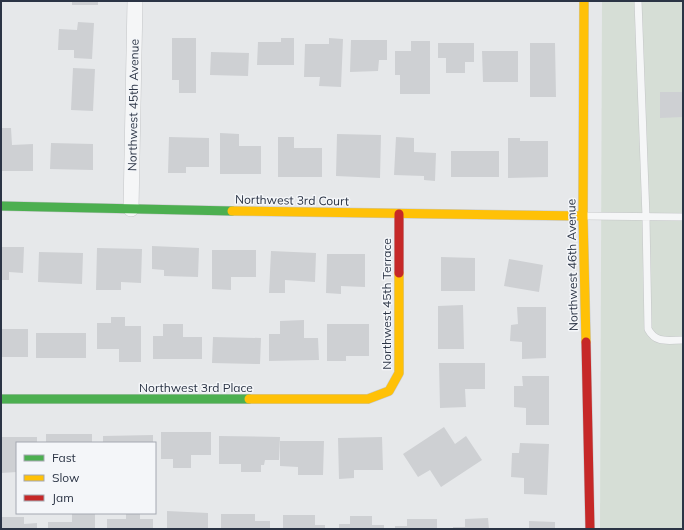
<svg xmlns="http://www.w3.org/2000/svg" width="684" height="530" viewBox="0 0 684 530" font-family="Mulish,sans-serif">
  <style>
    .green { fill: #d6ded6 }
    .building { fill: #ced0d3 }
    .lines { fill: none; stroke-linecap: round; stroke-linejoin: round }
    .lane-casing { stroke: #c4c6c8; stroke-width: 8 }
    .street-casing { stroke: #c4c6c8; stroke-width: 16 }
    .fast-casing { stroke: #c4c6c8; stroke-width: 10 }
    .slow-casing { stroke: #c4c6c8; stroke-width: 10 }
    .jam-casing { stroke: #c4c6c8; stroke-width: 10 }
    .lane { stroke: #f5f6f7; stroke-width: 7 }
    .street { stroke: #f5f6f7; stroke-width: 15 }
    .fast { stroke: #4caf50; stroke-width: 9 }
    .slow { stroke: #ffc107; stroke-width: 9 }
    .jam { stroke: #c62828; stroke-width: 9 }
    .labels { text-anchor: middle; dominant-baseline: central; stroke-width: 3; stroke-linejoin: round; paint-order: stroke }
    .street-label { font-size: 12px; fill: #2b3445; stroke: #f4f6f9 }
  </style>
  <rect width="100%" height="100%" fill="#e6e8ea"/>
  <path class="green" d="M602,1H683V529H600Z"/>
  <path class="building" d="M72,1H98V5H72Z
    M78,22L94,23L92,59L74,58V50H58L59,29L77,30Z
    M172,38H196V93H179V80H172Z
    M281,38H294V65H257L258,42H281Z
    M329,38L343,39L341,87L319,86L320,77H304L305,44H329Z
    M351,40H387V60H379L378,71L350,72Z
    M411,41H430V94H400V75H395V51H411Z
    M438,43H474V62H465V73H446V58H438Z
    M530,43H555L556,97H530Z
    M482,51H518V82H483Z
    M211,52L249,53L248,76L210,75Z
    M73,68L95,69L93,111L71,110Z
    M660,92H683V117L660,118Z
    M1,128H11L12,145L33,144V171H1Z
    M220,133L239,134V146H261V174H220Z
    M337,134L381,135L380,178L336,176Z
    M169,137L209,138V167H186V173H168Z
    M278,137H294V148H322V177H278Z
    M396,137L414,138V152L436,153L435,181L424,180V176L394,175Z
    M508,138H520V141H548V177L508,178Z
    M51,143L93,144V170L50,169Z
    M451,151H499V177H451Z
    M152,246L199,248L198,277L164,276V270L152,269Z
    M1,247H24L23,273L9,272V280H1Z
    M97,248L142,249L141,283L121,282V290H96Z
    M212,250H256V277H231V290L212,289Z
    M271,251L316,253L315,282L285,280V293H269Z
    M39,252L83,253L82,284L38,282Z
    M327,254H365V287L341,286V294L326,293Z
    M441,257L475,258V291H441Z
    M509,259L543,265L539,292L504,286Z
    M463,305L464,349H438V306Z
    M517,307H546V358L522,359V342L510,341L511,325L518,324Z
    M111,317H125V326H141V362H119V349H97V323H111Z
    M304,320V338H318L319,360L269,361V334H280V321Z
    M163,324H183V337H202V359H153V336H163Z
    M327,324H369V356H346V361H327Z
    M1,329H28V357H1Z
    M36,333H86V358H36Z
    M213,337L261,338L260,364L212,363Z
    M439,363H485V389H465L466,407L440,408Z
    M522,376H549V425H526V408L514,407V386H523Z
    M444,427L455,444L466,436L482,460L441,487L430,470L418,477L403,454Z
    M161,432H211V455H191V468H173V459H161Z
    M46,434H92V443H46Z
    M153,435V443H103V436Z
    M219,436L280,437L279,460H265L264,465H261V472H241V464H219Z
    M1,437H37V443H17V472L1,473Z
    M382,437L383,470H354V478L339,479L338,438Z
    M280,441H324L323,475H298V467L280,466Z
    M520,443L549,444L547,495L524,494V478L511,477L512,453H519Z
    M167,511L208,513V529H167Z
    M72,513H95V529H48V522H72Z
    M126,513H140V519H153V529H107V519H126Z
    M221,514H255V521H270V529H221Z
    M283,515H315V525H325V529H283Z
    M350,516H372V525H384V529H339V524H350Z
    M1,517H24V524L37,523V529H1Z
    M488,518L489,529H453V527H465V519Z
    M407,519H437V529H395V526H407Z
    M529,521L555,522V529H529Z"/>
  <g class="lines">
    <defs>
      <path id="lane" d="M638,1L646,217L648,329C656,344 668,340 683,340
        M585,216L683,217"/>
      <path id="street" d="M131,209L135,1"/>
      <path id="fast" d="M1,206L232,211
        M1,399H249"/>
      <path id="slow" d="M584,1L583,216L586,342
        M232,211L583,216
        M249,399H368L389,391L399,373V273"/>
      <path id="jam" d="M399,214V273
        M586,342L590,529"/>
    </defs>
    <use href="#lane" class="lane-casing"/>
    <use href="#street" class="street-casing"/>
    <use href="#fast" class="fast-casing"/>
    <use href="#slow" class="slow-casing"/>
    <use href="#jam" class="jam-casing"/>
    <use href="#lane" class="lane"/>
    <use href="#street" class="street"/>
    <use href="#fast" class="fast"/>
    <use href="#slow" class="slow"/>
    <use href="#jam" class="jam"/>
  </g>
  <g class="labels">
    <g class="street-label">
      <text transform="translate(133 105) rotate(-89)">Northwest 45th Avenue</text>
      <text transform="translate(292 200) rotate(1)">Northwest 3rd Court</text>
      <text transform="translate(572 265) rotate(-91)">Northwest 46th Avenue</text>
      <text transform="translate(386 304) rotate(-90)">Northwest 45th Terrace</text>
      <text x="196" y="387">Northwest 3rd Place</text>
    </g>
  </g>
  <rect width="684" height="530" fill="none" stroke="#2b3445" stroke-width="4"/>
  <rect x="16" y="442" width="140" height="72" fill="#f4f6f9" stroke="#a4a8b1"/>
  <rect x="24" y="455" width="20" height="6" fill="#4caf50" stroke="#a4a8b1"/>
  <text x="52" y="462" font-size="12" fill="#2b3445">Fast</text>
  <rect x="24" y="475" width="20" height="6" fill="#ffc107" stroke="#a4a8b1"/>
  <text x="52" y="482" font-size="12" fill="#2b3445">Slow</text>
  <rect x="24" y="495" width="20" height="6" fill="#c62828" stroke="#a4a8b1"/>
  <text x="52" y="502" font-size="12" fill="#2b3445">Jam</text>
</svg>
